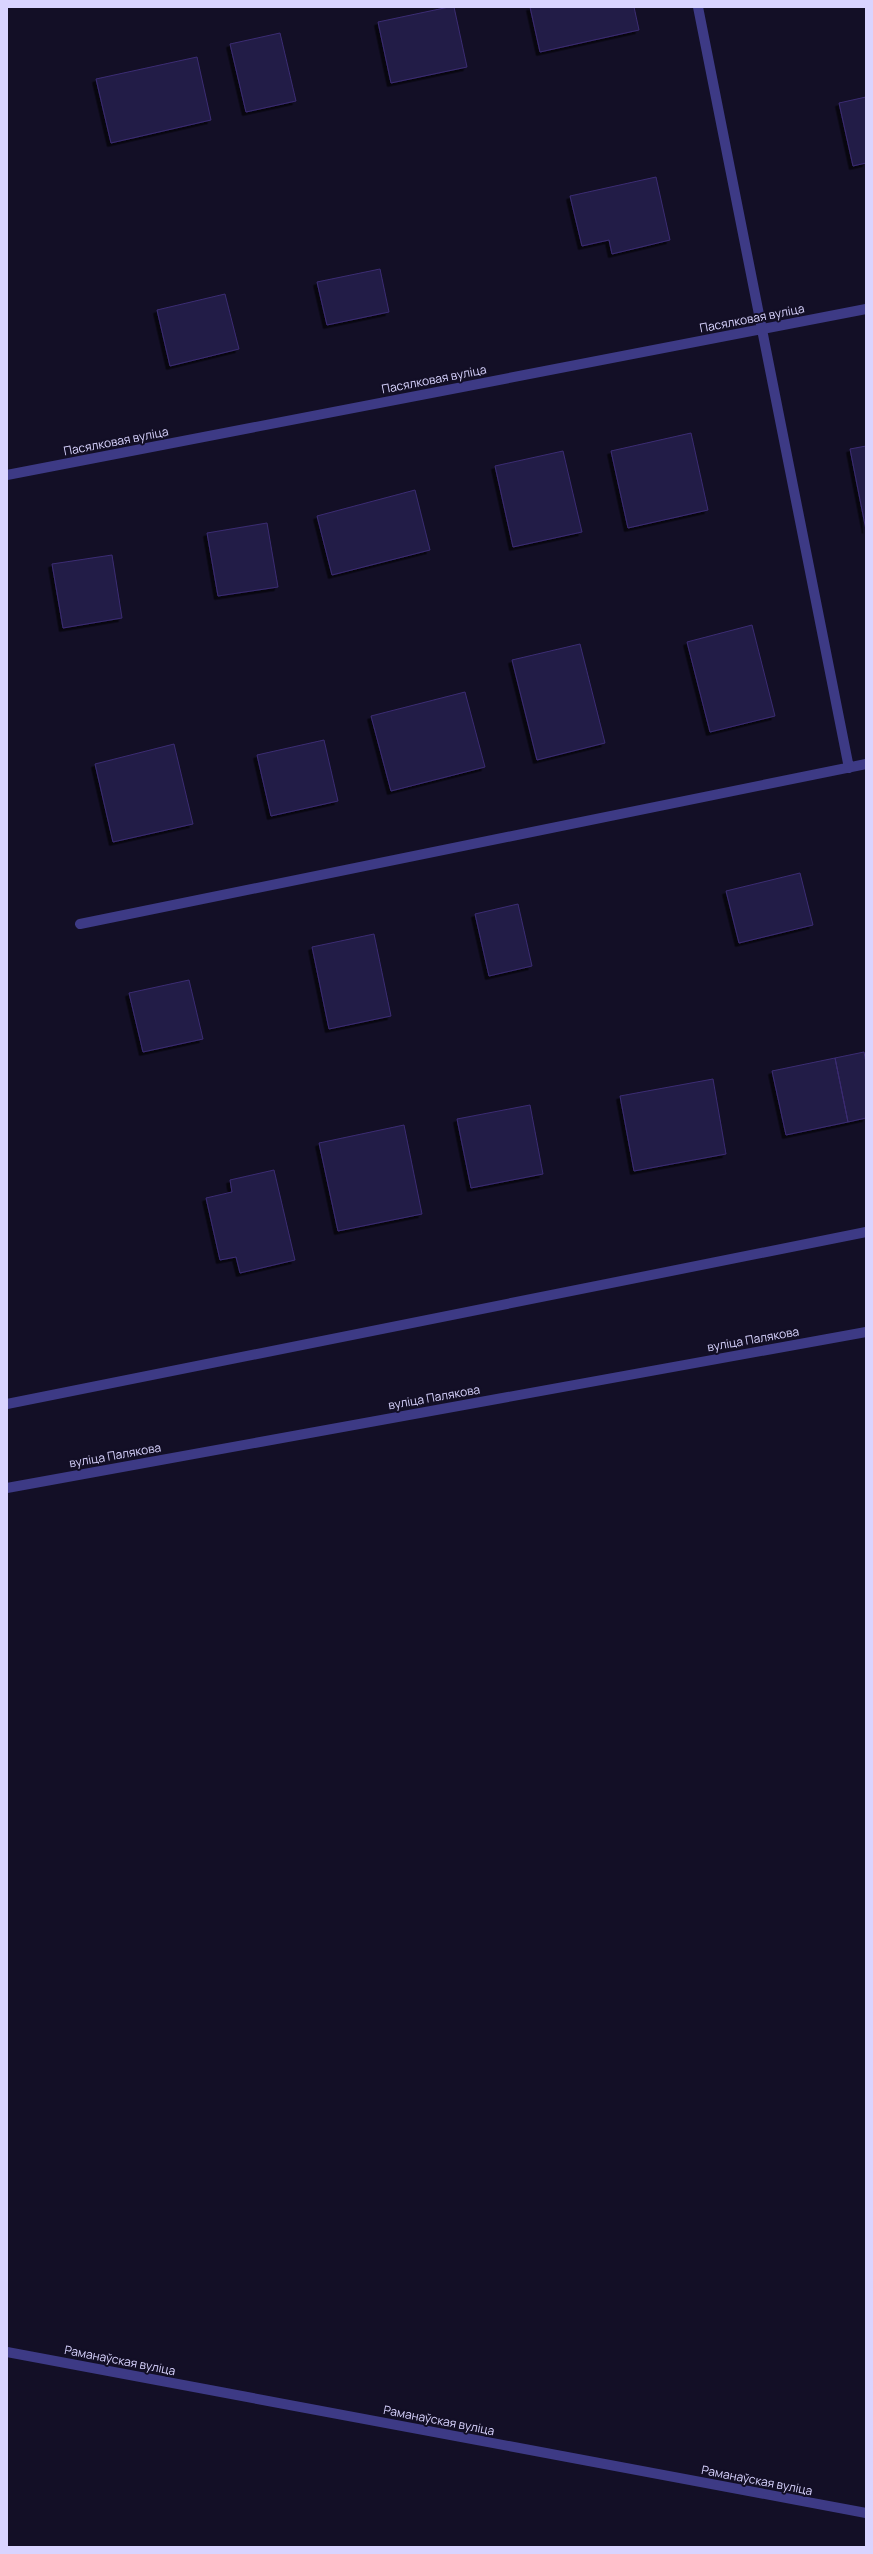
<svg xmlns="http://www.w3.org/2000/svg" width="873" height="2554" viewBox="0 0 873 2554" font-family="Manrope,sans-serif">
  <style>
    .building { fill: #241b47; stroke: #3b2d73; filter: url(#shadow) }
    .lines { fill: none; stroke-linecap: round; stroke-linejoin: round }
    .minor { stroke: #3d3a85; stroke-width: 10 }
    .labels { text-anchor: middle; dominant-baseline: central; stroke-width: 4; stroke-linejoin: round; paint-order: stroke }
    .street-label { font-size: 12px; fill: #d9d4ff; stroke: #130f26 }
  </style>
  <defs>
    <filter id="shadow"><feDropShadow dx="-3.5" dy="3.5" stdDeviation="0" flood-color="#0009"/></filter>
  </defs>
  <rect width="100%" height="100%" fill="#130f26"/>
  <path class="building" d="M449,7H454L467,67L391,83L378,22Z
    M530,7H634L639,30L540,52Z
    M280,33L296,101L246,112L230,44Z
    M197,57L211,120L111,143L96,79Z
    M866,97V163L853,166L839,103Z
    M656,177L670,240L612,254L609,240L582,246L570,196Z
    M380,269L389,312L327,325L317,282Z
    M225,294L239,349L170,366L157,310Z
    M691,433L708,510L628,528L611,451Z
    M866,446V530L850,449Z
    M563,451L582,532L513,547L495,466Z
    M415,490L430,550L332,575L317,516Z
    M267,523L278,587L218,596L207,533Z
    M112,555L122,618L63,628L52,564Z
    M752,625L775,716L710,732L687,642Z
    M580,644L605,743L537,760L512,660Z
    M465,692L485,767L391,791L371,716Z
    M324,740L338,801L271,816L257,755Z
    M174,744L193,824L113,842L95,764Z
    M800,873L813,925L739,943L726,891Z
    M518,904L532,966L489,976L475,914Z
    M374,934L391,1016L329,1029L312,947Z
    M189,980L203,1039L143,1052L129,993Z
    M864,1052L866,1063V1118L848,1122L835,1058Z
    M835,1058L848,1122L786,1135L772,1071Z
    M713,1079L726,1154L634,1171L620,1096Z
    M530,1105L543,1174L471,1188L457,1119Z
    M404,1125L422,1214L338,1231L319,1143Z
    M274,1170L295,1260L240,1273L236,1257L220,1260L206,1198L232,1192L230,1180Z"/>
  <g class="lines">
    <path class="minor" d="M698,7L849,768
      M7,475L866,309
      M80,924L866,764
      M7,1404L866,1232
      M7,1488L866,1332
      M7,2352L866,2513"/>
  </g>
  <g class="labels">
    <g class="street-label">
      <text transform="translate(752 318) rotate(-11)">Пасялковая вуліца</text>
      <text transform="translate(434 379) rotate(-11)">Пасялковая вуліца</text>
      <text transform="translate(116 441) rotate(-11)">Пасялковая вуліца</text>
      <text transform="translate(753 1339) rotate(-10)">вуліца Палякова</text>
      <text transform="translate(434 1397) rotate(-10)">вуліца Палякова</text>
      <text transform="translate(115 1455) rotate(-10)">вуліца Палякова</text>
      <text transform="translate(120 2360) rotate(11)">Раманаўская вуліца</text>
      <text transform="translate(439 2420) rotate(11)">Раманаўская вуліца</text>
      <text transform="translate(757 2480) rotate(11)">Раманаўская вуліца</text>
    </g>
  </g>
  <rect width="873" height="2554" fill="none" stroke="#d9d4ff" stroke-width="16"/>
</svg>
